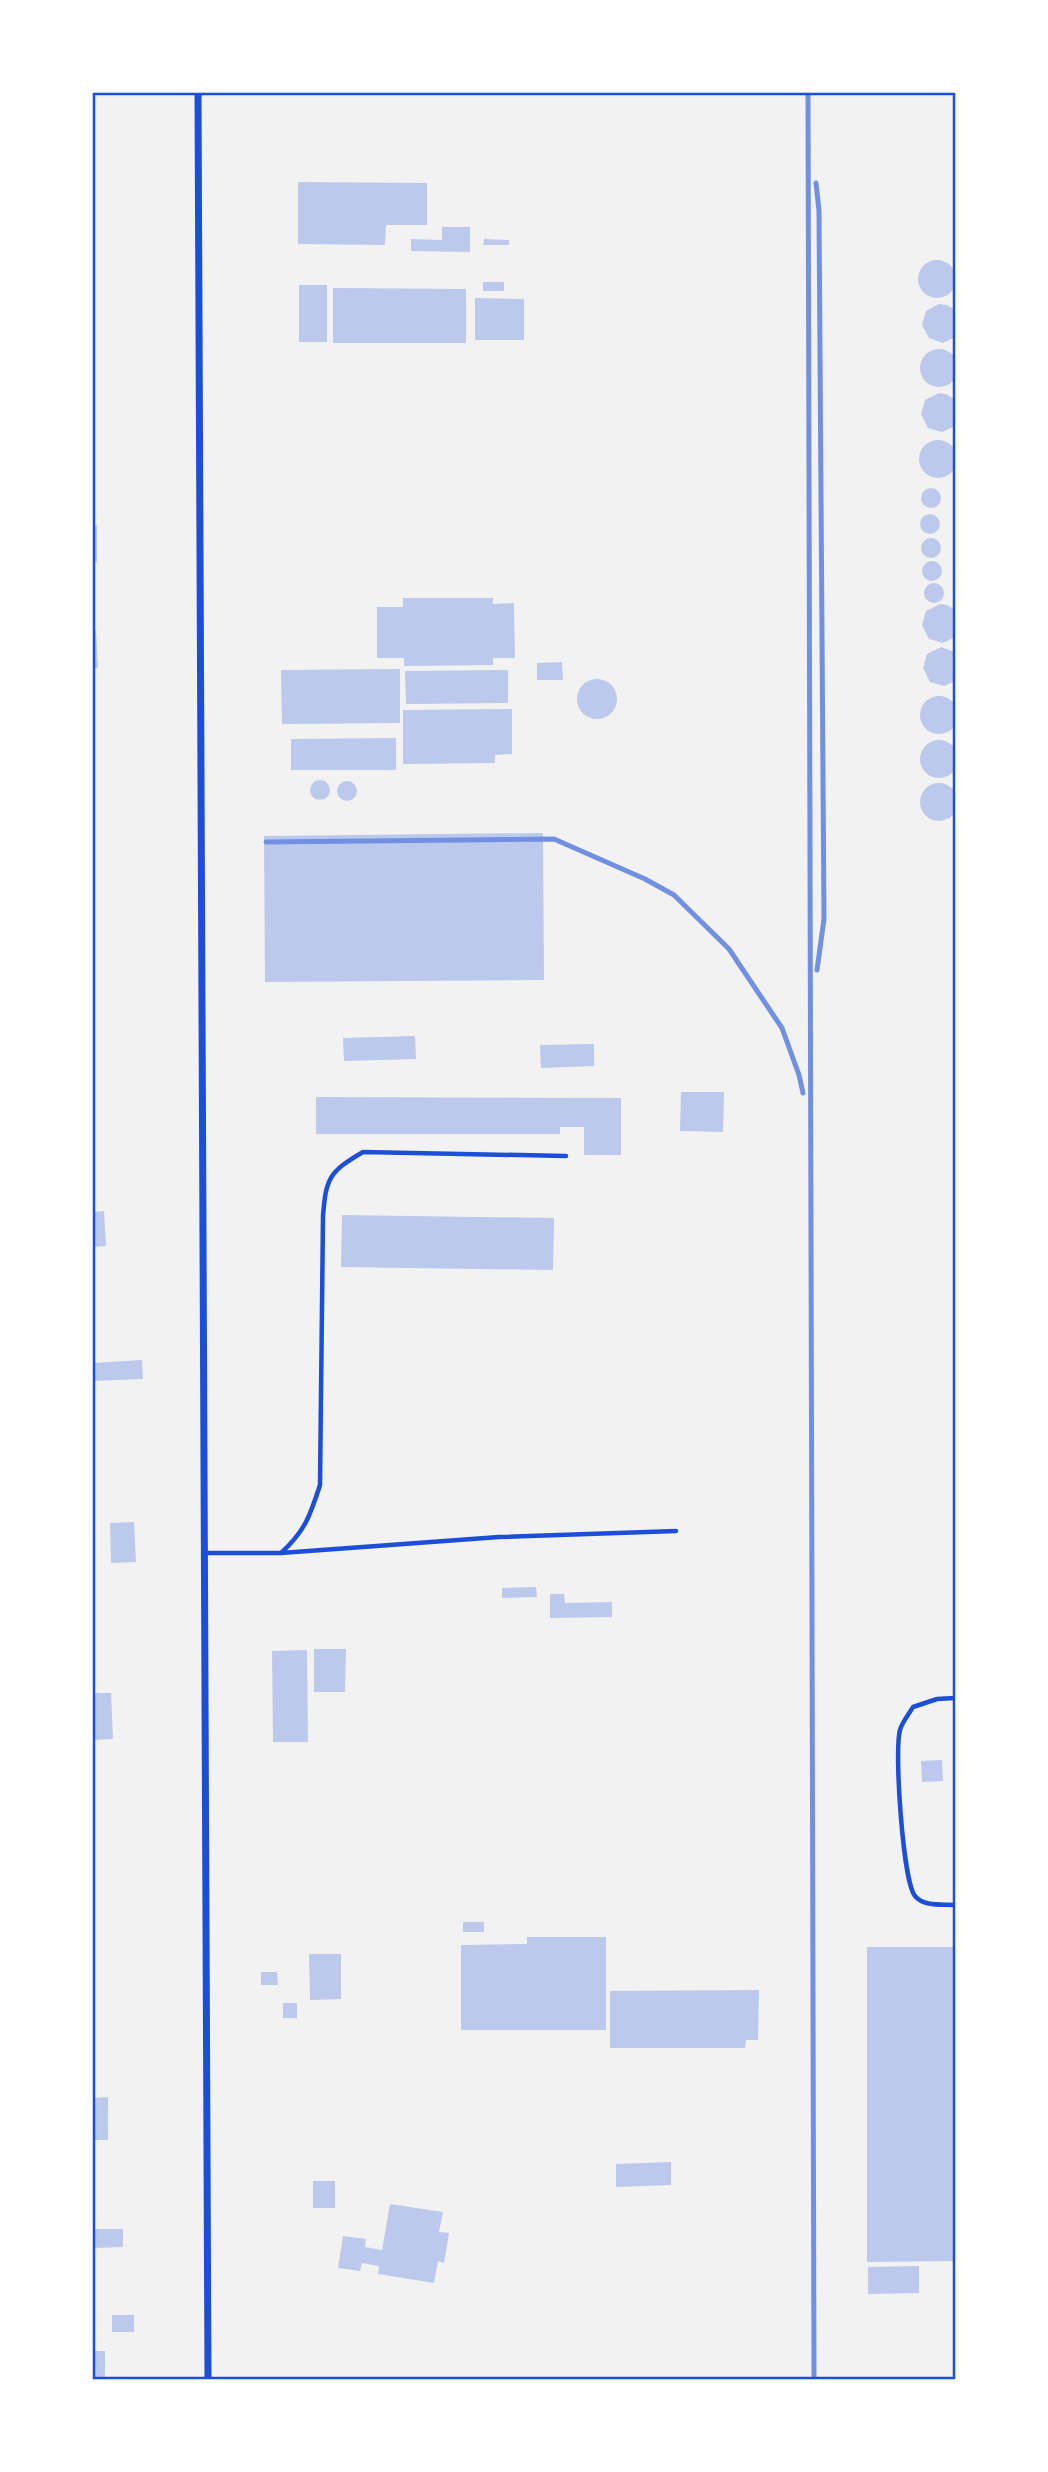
<svg xmlns="http://www.w3.org/2000/svg" width="1048" height="2472" viewBox="0 0 1048 2472" font-family="'Zilla Slab',serif">
  <style>
    .building { fill: #bdc9ec }
    .lines { fill: none; stroke-linecap: round; stroke-linejoin: round }
    .service { stroke: #1d4ed8; stroke-width: 4.5 }
    .minor { stroke: #1d4ed8; stroke-width: 7 }
    .rail { stroke: #7290e2; stroke-width: 5 }
    .neatline { fill: none; stroke: #1d4ed8; stroke-width: 2.5 }
  </style>
  <rect width="100%" height="100%" fill="#f2f2f2"/>
  <path class="building" d="M298,182L427,183V225H386L385,245L298,244Z
    M442,227H470V252L411,251V239L442,240Z
    M484,239L509,240V245H483Z
    M918 279a19 19 0 1 1 38 0a19 19 0 1 1-38 0Z
    M483,282H504V291H483Z
    M299,285H327V342H299Z
    M333,288L466,289V343H333Z
    M475,298L524,299V340H475Z
    M939,304L947,305L955,310V337L943,343L929,338L922,325L926,311Z
    M920 368a19 19 0 1 1 38 0a19 19 0 1 1-38 0Z
    M939,393L946,394L955,400V426L942,432L928,428L921,414L925,400Z
    M919 459a19 19 0 1 1 38 0a19 19 0 1 1-38 0Z
    M921 498a10 10 0 1 1 20 0a10 10 0 1 1-20 0Z
    M920 524a10 10 0 1 1 20 0a10 10 0 1 1-20 0Z
    M93,525H97V562H93Z
    M921 548a10 10 0 1 1 20 0a10 10 0 1 1-20 0Z
    M922 571a10 10 0 1 1 20 0a10 10 0 1 1-20 0Z
    M924 593a10 10 0 1 1 20 0a10 10 0 1 1-20 0Z
    M403,598H493V604L514,603L515,658H493V665L404,666V658H377V607H403Z
    M940,604L947,605L955,610V637L943,643L929,639L922,625L926,611Z
    M93,630H96L98,668H93Z
    M941,647L955,652V681L944,686L930,682L923,668L927,654Z
    M562,662L563,680H537V663Z
    M400,669V723L282,724L281,670Z
    M508,670V703L406,704L405,671Z
    M577 699a20 20 0 1 1 40 0a20 20 0 1 1-40 0Z
    M920 715a19 19 0 1 1 38 0a19 19 0 1 1-38 0Z
    M512,709V754L495,755V763L403,764V710Z
    M396,738V770H291V739Z
    M920 759a19 19 0 1 1 38 0a19 19 0 1 1-38 0Z
    M310 790a10 10 0 1 1 20 0a10 10 0 1 1-20 0Z
    M337 791a10 10 0 1 1 20 0a10 10 0 1 1-20 0Z
    M920 802a19 19 0 1 1 38 0a19 19 0 1 1-38 0Z
    M543,833L544,980L265,982L264,836Z
    M415,1036L416,1059L344,1061L343,1038Z
    M594,1044V1066L541,1068L540,1045Z
    M681,1092H724L723,1132L680,1131Z
    M316,1097L621,1098V1155H584V1127H560V1134H316Z
    M104,1211L106,1246L93,1247V1212Z
    M342,1215L554,1218L553,1270L341,1267Z
    M142,1360L143,1379L93,1381V1363Z
    M134,1522L136,1562L111,1563L110,1523Z
    M536,1587L537,1597L502,1598V1588Z
    M550,1594H564L565,1603L612,1602V1617L550,1618Z
    M314,1649H346L345,1692H314Z
    M307,1650L308,1742H273L272,1651Z
    M93,1693H111L113,1739L94,1740Z
    M942,1760L943,1781L922,1782L921,1761Z
    M463,1922H484V1932H463Z
    M527,1937H606V2030H461V1945L527,1944Z
    M867,1947H955V2261L867,2262Z
    M309,1954H341V1999L310,2000Z
    M261,1972H277L278,1985H261Z
    M759,1990L758,2040H746L745,2048H610V1991Z
    M283,2003H297V2018H283Z
    M108,2097V2140H93V2098Z
    M671,2162V2185L616,2187V2164Z
    M313,2181H335V2208H313Z
    M390,2204L443,2212L439,2232L449,2233L444,2263L438,2261L434,2283L378,2274L379,2266L362,2263L360,2271L338,2268L343,2236L366,2239L365,2247L382,2250Z
    M93,2229H123V2247L93,2248Z
    M919,2266V2293L868,2294V2267Z
    M112,2315H134V2332H112Z
    M93,2351H105V2379H93Z"/>
  <g class="lines">
    <path class="service" d="M205,1553H281L499,1537L676,1531
      M281,1553C305,1531 310,1516 320,1485L323,1216C326,1178 329,1172 363,1152L566,1156
      M955,1698L937,1699L913,1707C909,1714 902,1722 900,1730C894,1750 903,1882 915,1896C924,1907 942,1904 955,1905"/>
    <path class="minor" d="M198,93L208,2379"/>
    <path class="rail" d="M808,93L814,2379
      M816,183L819,211L824,919L817,970
      M266,842L554,839L645,879L674,895L729,949L782,1028L799,1075L803,1093"/>
  </g>
  <rect width="1048" height="2472" fill="none" stroke="#ffffff" stroke-width="189"/>
  <rect x="94" y="94" width="860" height="2284" class="neatline"/>
</svg>
